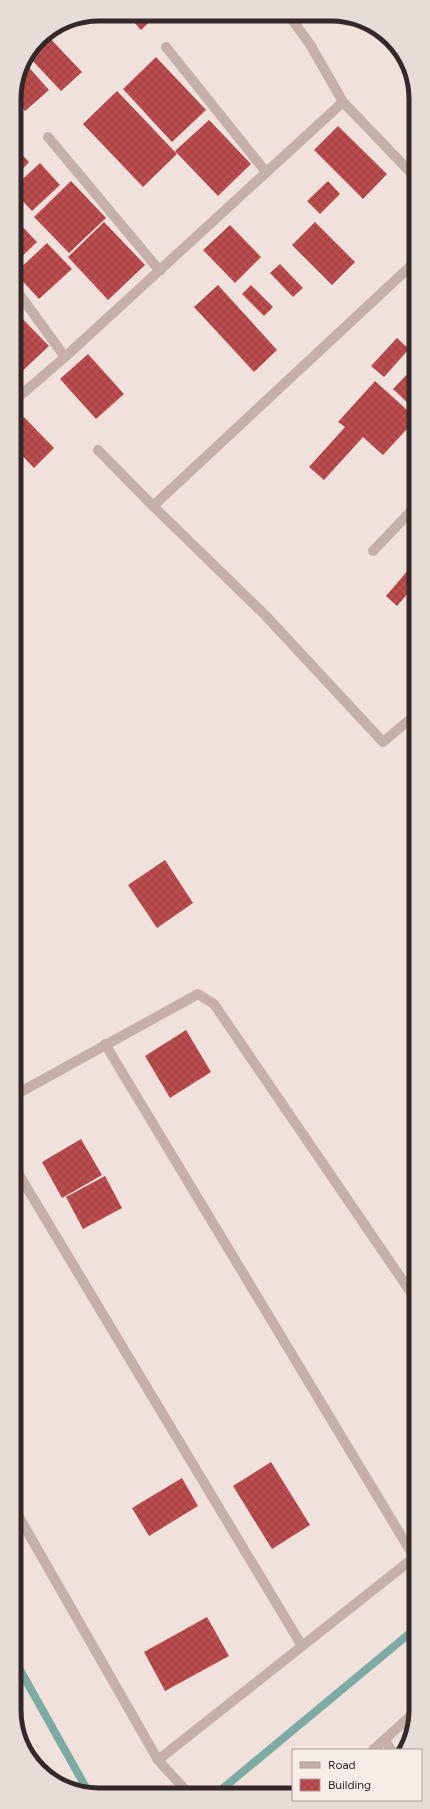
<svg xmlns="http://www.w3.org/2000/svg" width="430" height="1809" viewBox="0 0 430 1809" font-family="Figtree,sans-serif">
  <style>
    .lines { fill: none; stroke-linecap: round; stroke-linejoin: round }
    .stream { stroke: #7daaa1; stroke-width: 8 }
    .building { fill: url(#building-cross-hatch) }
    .minor { stroke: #c7afa9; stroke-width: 10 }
    .rim { fill: none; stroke: #342928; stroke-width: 5 }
  </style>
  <defs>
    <pattern id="building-cross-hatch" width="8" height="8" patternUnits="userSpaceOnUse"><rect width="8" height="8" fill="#bc4d4f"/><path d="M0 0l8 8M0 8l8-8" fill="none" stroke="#9a4042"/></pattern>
  </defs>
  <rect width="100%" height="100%" fill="#f0e1dc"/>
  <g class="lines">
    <path class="stream" d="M15,1661L89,1793
      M216,1794L416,1628"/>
  </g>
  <path class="building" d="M127,14H158L141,30Z
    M46,34L82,72L61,91L28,56L39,39Z
    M156,57L206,110L172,142L123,89Z
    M24,62L49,90L25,111L14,99L21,66Z
    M117,91L177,154L143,187L83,124Z
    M209,120L251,164L218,196L175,151Z
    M338,126L387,174L363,199L314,150Z
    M14,146L29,162L20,172L14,166Z
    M40,163L60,185L32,211L14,192V187Z
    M71,181L106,218L69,253L34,217Z
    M328,181L340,194L320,214L307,201Z
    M17,221L37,242L14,264V224Z
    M104,222L145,265L108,300L68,257Z
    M315,222L355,262L332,285L292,245Z
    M230,225L261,257L235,283L203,250Z
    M47,243L72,269L39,299L15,273Z
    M280,264L303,288L293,297L270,273Z
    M218,285L277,350L254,372L194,307Z
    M251,285L273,307L264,316L242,294Z
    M14,310L49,346L17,376L14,373Z
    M397,338L409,349L384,377L371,366Z
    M88,354L124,394L96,419L60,379Z
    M415,366V410L393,389Z
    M375,381L415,417V436L407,429L383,455L363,437L324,480L309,467L345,427L338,422Z
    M24,417L54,448L34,468L14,447V427Z
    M409,569L415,574V585L397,606L386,596Z
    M165,860L193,903L157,928L128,885Z
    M186,1030L211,1072L170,1098L145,1056Z
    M81,1139L102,1175L62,1198L42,1162Z
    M105,1176L122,1208L83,1229L66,1197Z
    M271,1462L310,1525L272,1549L233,1486Z
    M182,1478L198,1506L149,1536L132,1508Z
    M207,1617L229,1656L165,1691L144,1652Z"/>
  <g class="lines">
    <path class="minor" d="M289,15L311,46L343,102L415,177
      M166,47L266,172
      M48,137L160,271
      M14,287L65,357L343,102
      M14,401L65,357
      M98,450L153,506L265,615L383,742L415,715
      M153,506L415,262
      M373,551L415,507
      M105,1044L414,1557
      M15,1095L198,994L214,1004L416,1300
      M15,1168L302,1646
      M15,1510L158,1760L189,1794
      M385,1740L391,1750
      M373,1750L416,1711
      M158,1760L416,1556"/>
  </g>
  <path d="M0 0H430V1809H0ZM99 21H331A78 78 0 0 1 409 99V1710A78 78 0 0 1 331 1788H99A78 78 0 0 1 21 1710V99A78 78 0 0 1 99 21Z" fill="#e8dcd9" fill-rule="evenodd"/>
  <path class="rim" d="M99 21H331A78 78 0 0 1 409 99V1710A78 78 0 0 1 331 1788H99A78 78 0 0 1 21 1710V99A78 78 0 0 1 99 21Z"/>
  <rect x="292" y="1749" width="130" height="52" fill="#f8ece8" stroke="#aa9e9b"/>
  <rect x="300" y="1762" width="20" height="6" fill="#c7afa9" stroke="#aa9e9b"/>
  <text x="328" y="1769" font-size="12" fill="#342928">Road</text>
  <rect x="300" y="1779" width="20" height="12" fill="url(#building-cross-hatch)" stroke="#aa9e9b"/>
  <text x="328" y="1789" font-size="12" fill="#342928">Building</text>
</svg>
